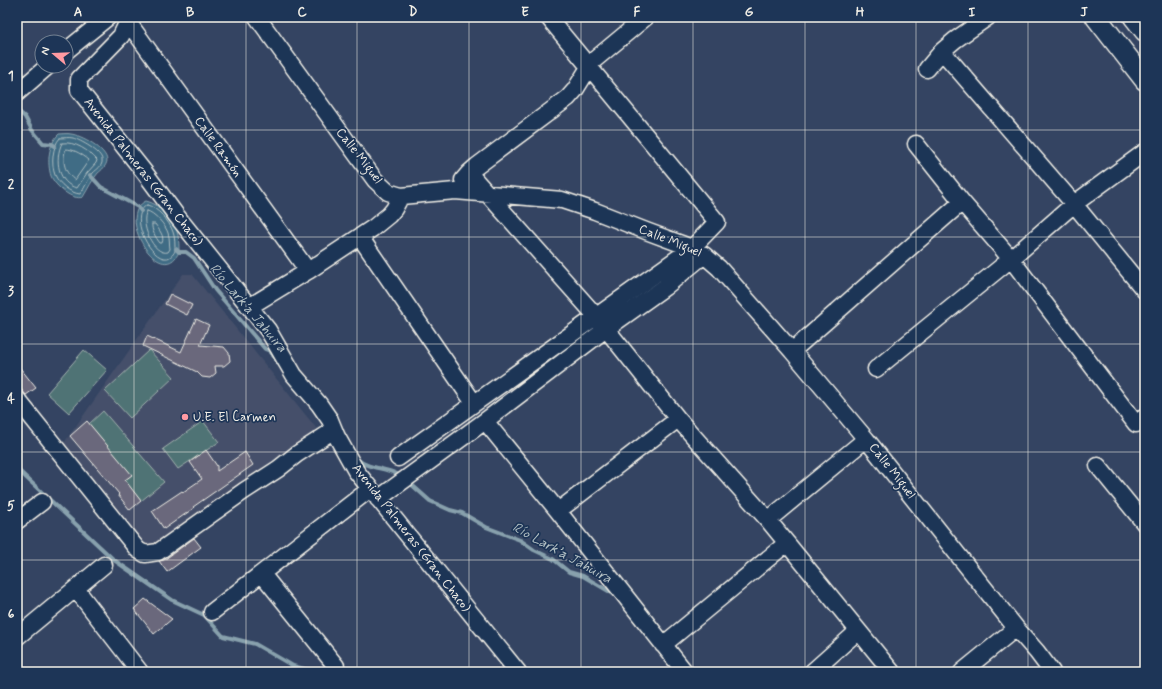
<svg xmlns="http://www.w3.org/2000/svg" width="1162" height="689" viewBox="0 0 1162 689" font-family="Mynerve,sans-serif">
  <style>
    .built { fill: #444f6a }
    .green { fill: #507375; stroke: #a2b2ae }
    .water { fill: #406c85; stroke: #88a1ad }
    .lines { fill: none; stroke-linecap: round; stroke-linejoin: round }
    .shore { stroke: #acbcc0; stroke-width: 1 }
    .stream { stroke: #88a1ad; stroke-width: 4 }
    .building { fill: #6a687c; stroke: #f4f1e8 }
    .minor-casing { stroke: #f4f1e8; stroke-width: 19 }
    .tertiary-casing { stroke: #f4f1e8; stroke-width: 23 }
    .minor { stroke: #1d3557; stroke-width: 16 }
    .tertiary { stroke: #1d3557; stroke-width: 20 }
    .grid { fill: none; stroke: #f4f1e8; stroke-width: 1; stroke-opacity: 0.55 }
    .poi-dot { fill: #ff9aa2; stroke: #1d3557; stroke-width: 1.5 }
    .labels { text-anchor: middle; dominant-baseline: central; stroke-width: 3.5; stroke-linejoin: round; paint-order: stroke }
    .street-label { font-size: 13px; fill: #f4f1e8; stroke: #1d3557 }
    .poi-label { font-size: 13px; fill: #f4f1e8; stroke: #1d3557; text-anchor: start }
    .water-label { font-size: 14px; font-style: italic; fill: #b5c2c5; stroke: #1d3557 }
    .neatline { fill: none; stroke: #f4f1e8; stroke-width: 1.5 }
    .grid-label { font-size: 13px; text-anchor: middle; font-weight: bold; fill: #f4f1e8 }
  </style>
  <rect width="100%" height="100%" fill="#344462"/>
  <filter id="ink" filterUnits="userSpaceOnUse"><feTurbulence type="fractalNoise" baseFrequency=".025" numOctaves="2"/><feDisplacementMap in="SourceGraphic" scale="8" xChannelSelector="R" yChannelSelector="G"/><feConvolveMatrix kernelMatrix="1 2 1 2 8 2 1 2 1" color-interpolation-filters="sRGB"/></filter>
  <g filter="url(#ink)">
    <path class="built" d="M183,274H192L317,429L149,548L64,443Z"/>
    <path class="green" d="M84,350L107,370L69,413L47,393Z
      M149,350L174,377L130,418L105,391Z
      M103,411L164,482L141,501L124,481L131,475L89,424Z
      M203,421L219,442L178,469L163,449Z"/>
    <path class="water" d="M59,134C63,134 67,133 71,134C81,135 107,149 107,161C106,166 102,170 98,173C92,180 88,189 83,197C72,201 55,186 51,176C47,163 48,144 59,134Z
      M146,201C160,204 171,217 176,229C179,235 179,245 179,252C161,290 114,215 146,201Z"/>
    <g class="lines">
      <path class="shore" d="M60,138C64,138 69,137 73,138C80,140 102,152 102,160C103,166 97,169 93,173C88,179 85,188 80,194C70,193 59,184 55,175C51,165 52,146 60,138Z
        M62,143C75,141 89,151 97,160L96,163L87,173L77,188C58,184 54,159 62,143Z
        M66,149C74,149 83,155 89,160L75,180C65,174 61,160 66,149Z
        M147,205C157,207 170,222 173,232C175,237 175,245 175,251C161,279 123,217 147,205Z
        M147,211C154,212 166,226 168,233C170,238 169,244 170,249L168,252C153,256 139,222 147,211Z
        M152,224H155C159,230 165,236 162,243H160C156,238 151,230 152,224Z"/>
      <path class="stream" d="M17,110L25,117L32,130L43,143L52,144L55,146
        M90,175L101,187L138,207L141,211
        M176,249L179,252H186L194,258L215,290L265,349L270,351L280,366
        M357,459C368,469 383,467 397,474
        M17,469L114,560L172,600L204,615L223,636L255,644L293,666L316,672
        M412,485L430,501L450,510L462,513L486,527L520,540L534,550L553,559L569,572L583,576L617,596"/>
    </g>
    <path class="building" d="M170,294L192,305L187,315L165,304Z
      M196,319L209,325L200,345L224,347L229,353L230,361L224,366H215L216,373L210,378L202,377L197,372L143,346L147,336L181,352Z
      M17,364L36,388L26,395L17,384Z
      M87,421L132,475L125,480L141,501L130,510L118,495L119,494L70,436Z
      M206,450L217,466V471L245,452L253,465L193,507L194,508L164,529L152,511L182,491L183,492L202,479L190,462Z
      M194,538L201,547L167,572L159,561L164,560Z
      M145,599L172,619L154,634L134,609Z"/>
    <g class="lines">
      <defs>
        <path id="minor" d="M130,17L121,36L79,79V90L145,173L176,215L268,330L294,375L319,404L330,420L337,437L356,471L518,672
          M257,17L375,180L388,192L401,196L455,191L562,200L595,211L646,231L692,248L704,255L719,268L792,351L866,439L1016,628L1037,652L1052,672
          M128,22L308,271
          M66,51L108,17
          M942,51L1074,204L1145,291
          M927,69L942,51L955,40L988,17
          M17,93L48,66
          M916,144L962,202L1011,259L1136,424L1145,417
          M469,173L596,316L678,419L768,520L892,672
          M463,180L469,173L477,166L568,98L575,90L593,61L646,17
          M360,237L474,403
          M249,307L308,271L373,228L389,215L394,209L401,196
          M792,351L962,202
          M876,369L1011,259L1074,204L1145,152
          M17,399L138,550L145,554L158,552L244,491L278,469L297,454L334,430
          M485,421L558,511L685,672
          M398,458L692,248L717,222L548,17
          M1098,466L1145,524
          M378,499L485,421L606,329L665,287L704,255
          M558,511L678,419
          M768,520L866,439
          M17,521L42,502
          M262,574L336,666
          M76,589L140,672
          M212,612L370,489
          M17,637L104,565
          M663,645L787,543
          M812,672L858,631
          M962,672L1016,628"/>
        <path id="tertiary" d="M1096,17L1145,80
          M1134,17L1145,31"/>
      </defs>
      <use href="#minor" class="minor-casing"/>
      <use href="#tertiary" class="tertiary-casing"/>
      <use href="#minor" class="minor"/>
      <use href="#tertiary" class="tertiary"/>
    </g>
  </g>
  <path class="grid" d="M134,17V672M246,17V672M357,17V672M469,17V672M581,17V672M693,17V672M805,17V672M916,17V672M1028,17V672M17,130H1145M17,237H1145M17,344H1145M17,452H1145M17,560H1145"/>
  <circle class="poi-dot" cx="185" cy="417" r="4"/>
  <g class="labels">
    <g class="street-label">
      <text transform="translate(218 147) rotate(54)">Calle Ramón</text>
      <text transform="translate(359 156) rotate(52)">Calle Miguel</text>
      <text transform="translate(143 172) rotate(52)">Avenida Palmeras (Gran Chaco)</text>
      <text transform="translate(670 241) rotate(22)">Calle Miguel</text>
      <text transform="translate(892 471) rotate(52)">Calle Miguel</text>
      <text transform="translate(411 538) rotate(52)">Avenida Palmeras (Gran Chaco)</text>
    </g>
    <g class="poi-label">
      <text x="193" y="417">U.E. El Carmen</text>
    </g>
    <g class="water-label">
      <text transform="translate(248 308) rotate(50)">Río Lark’a Jahuira</text>
      <text transform="translate(562 553) rotate(29)">Río Lark’a Jahuira</text>
    </g>
  </g>
  <rect width="1162" height="689" fill="none" stroke="#1d3557" stroke-width="44"/>
  <g transform="translate(54 54) rotate(289)"><circle r="19" fill="#1d3557" stroke="#738091"/>
  <path d="M0-3L7 15L0 10L-7 15Z" fill="#ff9aa2"/>
  <text y="-6" font-size="11" font-weight="bold" text-anchor="middle" fill="#f4f1e8">N</text>
  </g>
  <rect x="22" y="22" width="1118" height="645" class="neatline"/>
  <g class="grid-label">
    <text x="78" y="16">A</text>
    <text x="190" y="16">B</text>
    <text x="302" y="16">C</text>
    <text x="413" y="16">D</text>
    <text x="525" y="16">E</text>
    <text x="637" y="16">F</text>
    <text x="749" y="16">G</text>
    <text x="860" y="16">H</text>
    <text x="972" y="16">I</text>
    <text x="1084" y="16">J</text>
    <text x="11" y="80">1</text>
    <text x="11" y="188">2</text>
    <text x="11" y="295">3</text>
    <text x="11" y="403">4</text>
    <text x="11" y="510">5</text>
    <text x="11" y="618">6</text>
  </g>
</svg>
